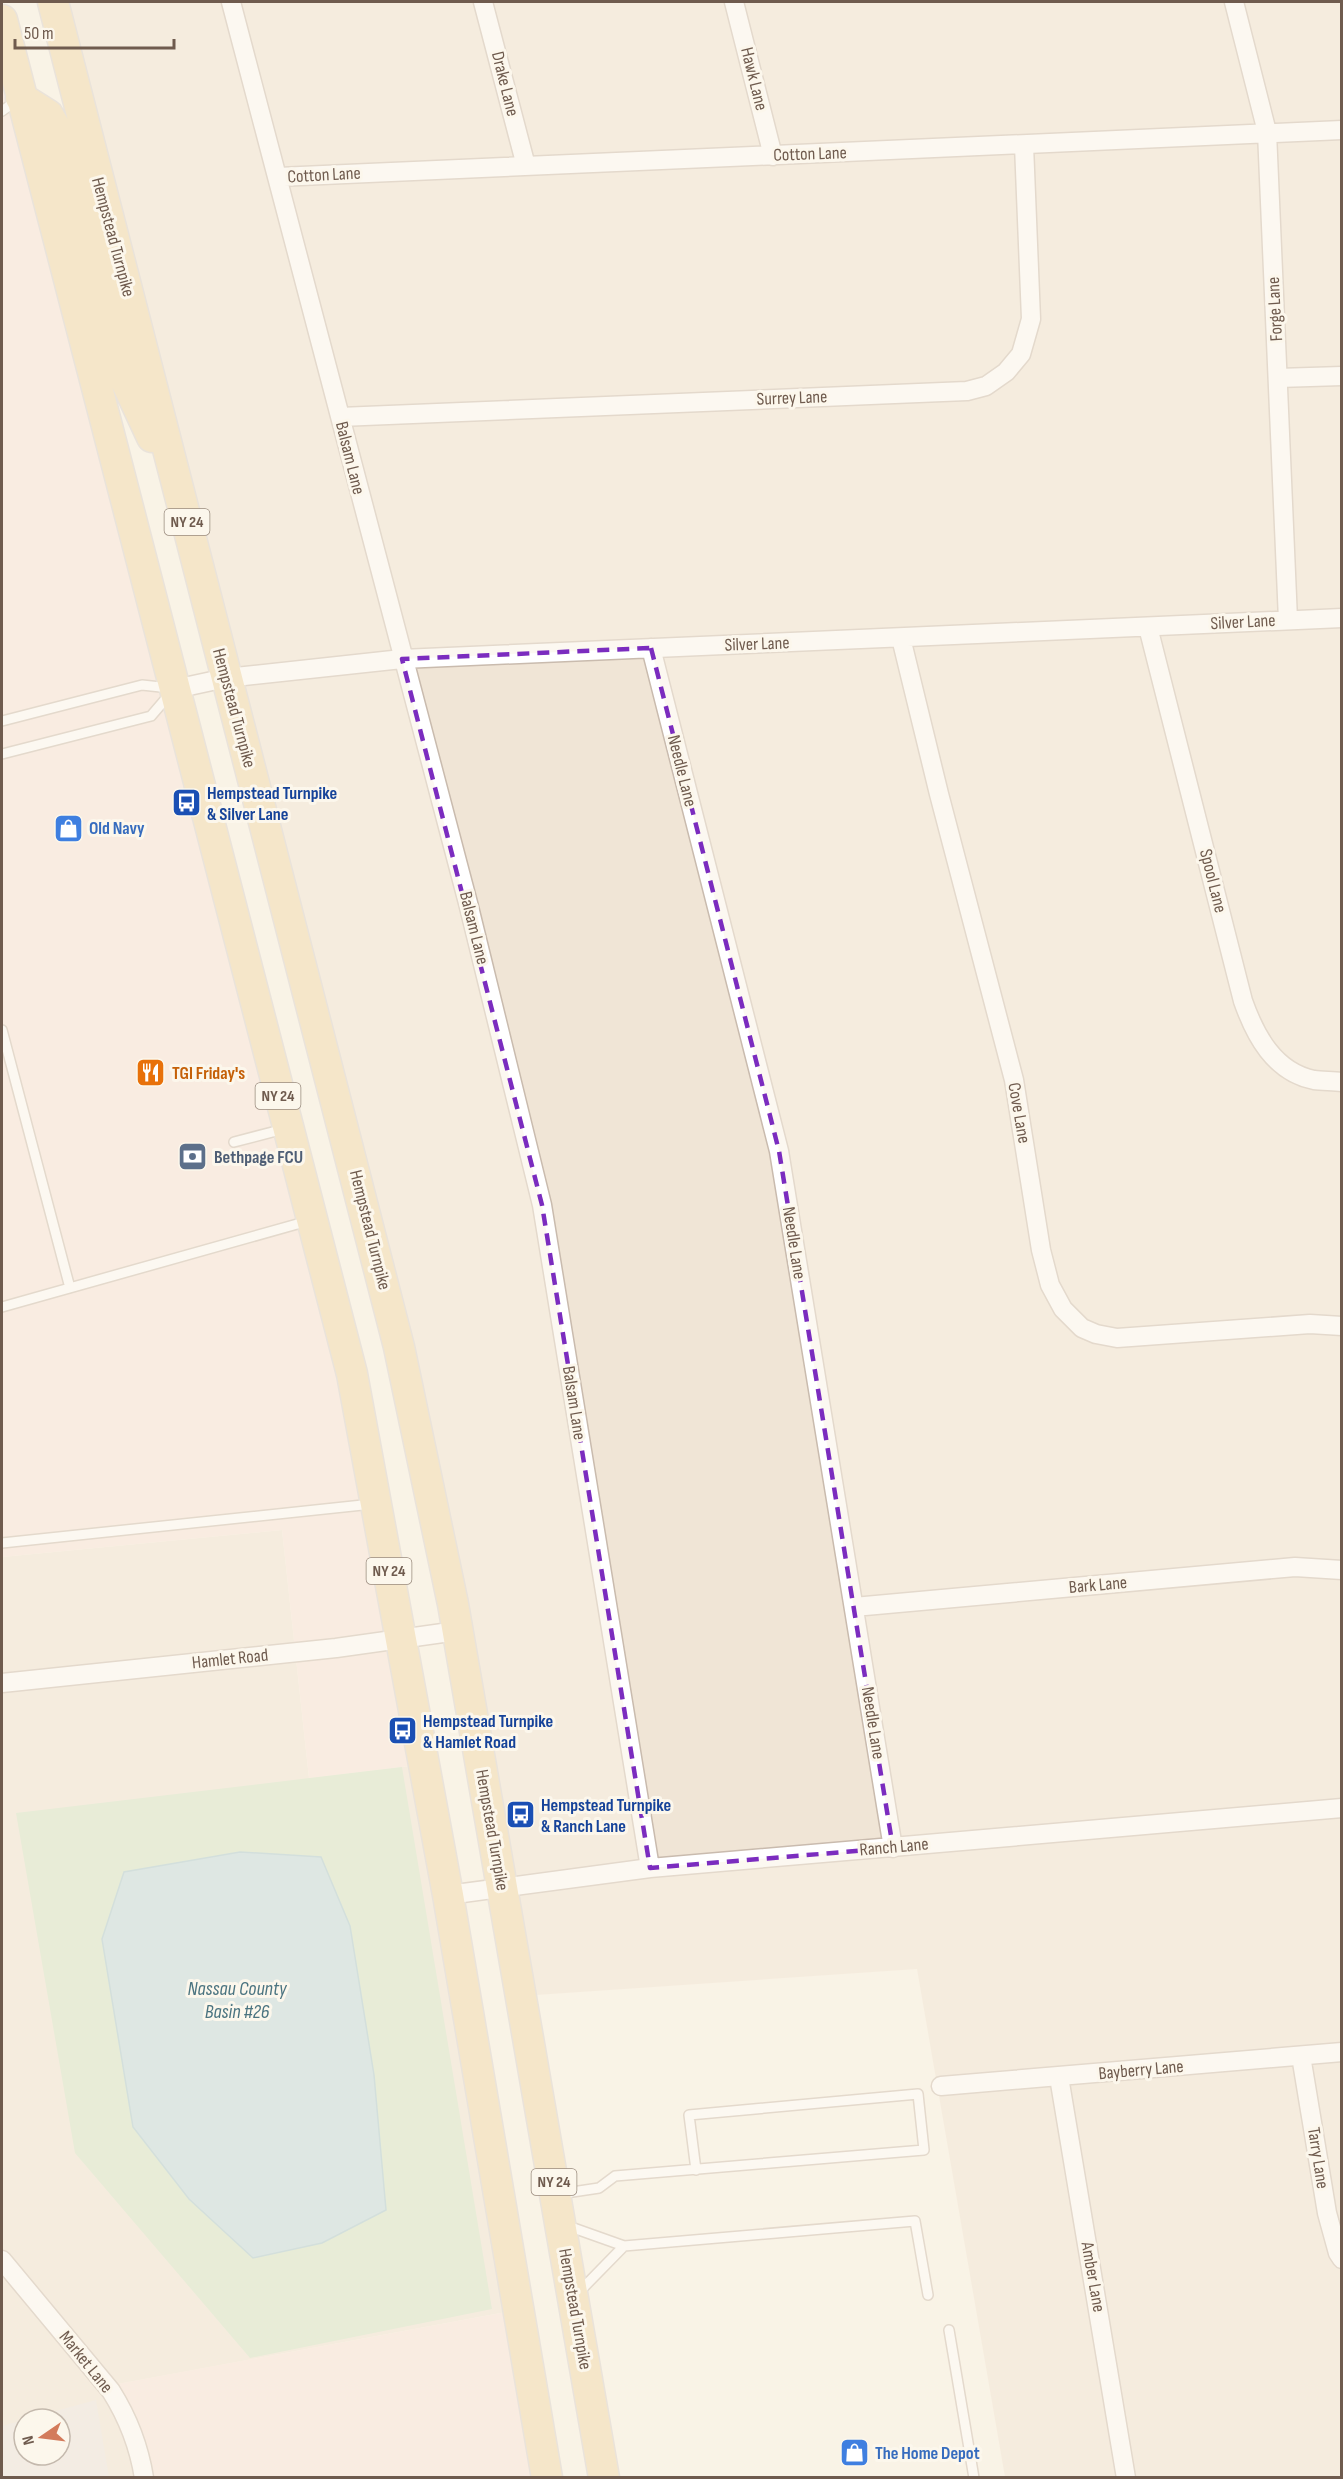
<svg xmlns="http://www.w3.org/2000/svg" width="1343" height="2479" viewBox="0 0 1343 2479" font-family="'Sofia Sans Condensed',sans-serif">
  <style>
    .residential { fill: #f0e5d6; fill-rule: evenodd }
    .commercial { fill: #f8e5db }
    .industrial { fill: #eae5df }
    .green { fill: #d2e5c6 }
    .water { fill: #bddae0; stroke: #a5c8d0; stroke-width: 1.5 }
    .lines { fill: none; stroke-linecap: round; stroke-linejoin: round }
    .service-casing { stroke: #c9bbae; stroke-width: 12 }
    .minor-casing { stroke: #c9bbae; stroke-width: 21 }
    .primary-casing { stroke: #d7d1cd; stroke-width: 33 }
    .service { stroke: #fff; stroke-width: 9 }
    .minor { stroke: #fff; stroke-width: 18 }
    .primary { stroke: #efd7a7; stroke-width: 30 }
    .marked { fill: none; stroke: #7b2cbf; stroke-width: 4.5; stroke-dasharray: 12 8; stroke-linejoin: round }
    .labels { text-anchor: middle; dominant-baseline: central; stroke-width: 6; stroke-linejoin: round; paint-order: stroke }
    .shield { fill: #fcf7ec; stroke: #998a7d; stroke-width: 1.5 }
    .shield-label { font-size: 16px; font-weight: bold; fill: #6f5b4e }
    .street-label { font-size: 18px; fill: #6f5b4e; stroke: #fcf7ec }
    .transit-label { font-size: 18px; font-weight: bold; fill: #164399; stroke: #fcf7ec; text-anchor: start }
    .shop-label { font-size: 18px; font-weight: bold; fill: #366cbe; stroke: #fcf7ec; text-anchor: start }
    .food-label { font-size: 18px; font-weight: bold; fill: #c56008; stroke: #fcf7ec; text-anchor: start }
    .service-label { font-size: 18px; font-weight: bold; fill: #4e5e75; stroke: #fcf7ec; text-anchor: start }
    .water-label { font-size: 20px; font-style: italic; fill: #4b7480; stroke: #fcf7ec }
  </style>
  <rect width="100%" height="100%" fill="#f9f3e6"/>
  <path class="residential" d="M67,2H1341V2477H1005L917,1969L536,1995Z
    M282,1530L309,1778L419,1765L506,2312L102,2387L127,2438L137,2477L2,2478V1557ZM24,2419H60V2455H24Z"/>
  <path class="commercial" d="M2,22L377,1504L419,1765L309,1778L282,1530L2,1557Z
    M506,2312L536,2477H137L127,2438L101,2387Z"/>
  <path class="industrial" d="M96,2400L109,2477H2V2426L24,2420V2455H60V2419H26Z"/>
  <path class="green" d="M402,1767L492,2309L250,2358L75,2153L16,1813Z"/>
  <path class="water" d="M240,1852L321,1857L350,1926L374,2075L386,2210L322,2243L253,2258L189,2199L133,2127L102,1939L124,1872Z"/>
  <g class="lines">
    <defs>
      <path id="service" d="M2,111L17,100
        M2,721L142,685L170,688
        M2,754L151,716L169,695
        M2,1030L70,1288
        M234,1142L284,1129
        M2,1307L308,1221
        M2,1543L372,1504
        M559,2194L599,2188L615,2176L924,2150L918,2094L689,2115L696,2170
        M565,2225L624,2246L579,2292
        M624,2246L915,2221L928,2295
        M949,2330L974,2478"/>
      <path id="minor" d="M231,2L468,903L542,1205L650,1868
        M483,2L526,166
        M734,2L773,156
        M1234,2L1267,132L1288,620
        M278,177L1342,130
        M1278,378L1342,376
        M340,417L967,391L986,386L1006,372L1021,354L1031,319L1024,145
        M1148,627L1243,1001C1255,1035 1274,1072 1314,1080C1322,1081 1332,1081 1342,1082
        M901,638L939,794L1014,1080L1041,1250L1050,1285L1063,1309L1082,1328L1096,1334L1117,1338L1310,1324L1342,1326
        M651,648L779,1151L893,1848
        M175,689L226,678L402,659L1342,618
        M854,1607L1295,1567L1342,1570
        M2,1683L336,1648L457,1631
        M448,1895L650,1868L1342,1808
        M1301,2056L1327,2213L1338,2253L1342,2259
        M1059,2077L1126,2478
        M941,2086L1342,2052
        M2,2260L111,2391C128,2418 139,2446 144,2478"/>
      <path id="primary" d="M53,2L399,1347L453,1604L604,2478
        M2,20L352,1374L448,1895L547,2478
        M21,98L48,115L59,134L119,366L152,437"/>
    </defs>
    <use href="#service" class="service-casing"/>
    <use href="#minor" class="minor-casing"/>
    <use href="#primary" class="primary-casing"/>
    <use href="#service" class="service"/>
    <use href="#minor" class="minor"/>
    <use href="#primary" class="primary"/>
  </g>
  <path d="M0 0H1343V2479H0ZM651,648L779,1151L893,1848L650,1868L542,1205L402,659Z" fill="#f9f3e6" fill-opacity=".55" fill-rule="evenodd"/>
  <path class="marked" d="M651,648L779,1151L893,1848L650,1868L542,1205L402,659Z"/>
  <defs>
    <symbol id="bus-square" viewBox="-11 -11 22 22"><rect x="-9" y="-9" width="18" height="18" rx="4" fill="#1a4fb4" stroke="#fcf7ec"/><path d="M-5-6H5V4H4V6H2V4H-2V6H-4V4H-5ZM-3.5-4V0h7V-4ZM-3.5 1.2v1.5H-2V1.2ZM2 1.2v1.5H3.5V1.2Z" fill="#fff"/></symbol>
    <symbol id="shop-square" viewBox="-11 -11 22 22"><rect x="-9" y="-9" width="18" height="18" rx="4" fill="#3f7fe0" stroke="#fcf7ec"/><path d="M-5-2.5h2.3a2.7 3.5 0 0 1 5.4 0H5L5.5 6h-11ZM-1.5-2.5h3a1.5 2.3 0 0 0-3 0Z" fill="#fff"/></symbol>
    <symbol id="restaurant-square" viewBox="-11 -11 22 22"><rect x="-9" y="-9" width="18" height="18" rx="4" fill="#e8710a" stroke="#fcf7ec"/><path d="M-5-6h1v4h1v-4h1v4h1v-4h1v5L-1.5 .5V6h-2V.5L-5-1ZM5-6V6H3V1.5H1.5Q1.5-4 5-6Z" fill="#fff"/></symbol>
    <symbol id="bank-square" viewBox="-11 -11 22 22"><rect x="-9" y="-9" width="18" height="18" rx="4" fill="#5c6f8a" stroke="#fcf7ec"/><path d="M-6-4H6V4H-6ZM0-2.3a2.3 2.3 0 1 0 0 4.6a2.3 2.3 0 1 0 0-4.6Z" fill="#fff"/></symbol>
  </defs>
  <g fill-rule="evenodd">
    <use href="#bus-square" x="170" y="786" width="33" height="33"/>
    <use href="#shop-square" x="52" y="812" width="33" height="33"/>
    <use href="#restaurant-square" x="134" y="1056" width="33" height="33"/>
    <use href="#bank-square" x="176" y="1140" width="33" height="33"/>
    <use href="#bus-square" x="386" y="1714" width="33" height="33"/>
    <use href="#bus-square" x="504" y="1798" width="33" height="33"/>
    <use href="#shop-square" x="838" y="2436" width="33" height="33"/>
  </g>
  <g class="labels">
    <g class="shield">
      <rect x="164.5" y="509" width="45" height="26" rx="4.5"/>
      <rect x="255.5" y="1083" width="45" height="26" rx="4.5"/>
      <rect x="366.5" y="1558" width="45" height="26" rx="4.5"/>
      <rect x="531.5" y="2169" width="45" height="26" rx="4.5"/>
    </g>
    <g class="shield-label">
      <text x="187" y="522">NY 24</text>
      <text x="278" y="1096">NY 24</text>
      <text x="389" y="1571">NY 24</text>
      <text x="554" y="2182">NY 24</text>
    </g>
    <g class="street-label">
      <text transform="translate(754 79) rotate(76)">Hawk Lane</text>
      <text transform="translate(505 84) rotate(76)">Drake Lane</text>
      <text transform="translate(810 154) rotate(-2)">Cotton Lane</text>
      <text transform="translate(324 175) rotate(-3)">Cotton Lane</text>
      <text transform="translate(113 237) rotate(75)">Hempstead Turnpike</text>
      <text transform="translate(1275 309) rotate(-93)">Forge Lane</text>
      <text transform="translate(792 398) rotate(-2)">Surrey Lane</text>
      <text transform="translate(350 458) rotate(76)">Balsam Lane</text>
      <text transform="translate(1243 622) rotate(-3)">Silver Lane</text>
      <text transform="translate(757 644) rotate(-2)">Silver Lane</text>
      <text transform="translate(234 708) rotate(75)">Hempstead Turnpike</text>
      <text transform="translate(682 771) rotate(76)">Needle Lane</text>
      <text transform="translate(1213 881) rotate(76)">Spool Lane</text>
      <text transform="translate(474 928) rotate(76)">Balsam Lane</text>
      <text transform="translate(1019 1113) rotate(80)">Cove Lane</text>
      <text transform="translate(370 1230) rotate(76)">Hempstead Turnpike</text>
      <text transform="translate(794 1243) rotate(81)">Needle Lane</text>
      <text transform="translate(574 1403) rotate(81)">Balsam Lane</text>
      <text transform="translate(1098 1585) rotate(-5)">Bark Lane</text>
      <text transform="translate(230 1659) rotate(-6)">Hamlet Road</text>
      <text transform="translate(873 1723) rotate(81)">Needle Lane</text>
      <text transform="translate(492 1830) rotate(80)">Hempstead Turnpike</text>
      <text transform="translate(894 1847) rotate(-5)">Ranch Lane</text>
      <text transform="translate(1141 2070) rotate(-5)">Bayberry Lane</text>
      <text transform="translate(1318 2158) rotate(81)">Tarry Lane</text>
      <text transform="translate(1093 2277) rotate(80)">Amber Lane</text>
      <text transform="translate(575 2309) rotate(80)">Hempstead Turnpike</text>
      <text transform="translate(86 2362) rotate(51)">Market Lane</text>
    </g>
    <g class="transit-label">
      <text x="207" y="793">Hempstead Turnpike<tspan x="207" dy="21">&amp; Silver Lane</tspan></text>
      <text x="423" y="1721">Hempstead Turnpike<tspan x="423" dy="21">&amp; Hamlet Road</tspan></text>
      <text x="541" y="1805">Hempstead Turnpike<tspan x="541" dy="21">&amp; Ranch Lane</tspan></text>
    </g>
    <g class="shop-label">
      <text x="89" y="828">Old Navy</text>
      <text x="875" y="2453">The Home Depot</text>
    </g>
    <g class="food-label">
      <text x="172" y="1073">TGI Friday's</text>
    </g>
    <g class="service-label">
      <text x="214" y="1157">Bethpage FCU</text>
    </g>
    <g class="water-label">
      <text x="237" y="1989">Nassau County<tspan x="237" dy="23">Basin #26</tspan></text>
    </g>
  </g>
  <rect width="1343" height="2479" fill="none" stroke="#6f5b4e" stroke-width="6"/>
  <g transform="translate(42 2437) rotate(256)"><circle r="28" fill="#fcf7ec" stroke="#c4b9ad" stroke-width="1.5"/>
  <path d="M0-4.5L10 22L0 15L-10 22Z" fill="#d37b5b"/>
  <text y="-9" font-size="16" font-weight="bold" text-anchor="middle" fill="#6f5b4e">N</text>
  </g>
  <path d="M15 39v9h159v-9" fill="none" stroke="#6f5b4e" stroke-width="3"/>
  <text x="24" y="39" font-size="18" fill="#6f5b4e" stroke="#fcf7ec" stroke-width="4.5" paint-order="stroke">50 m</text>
</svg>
